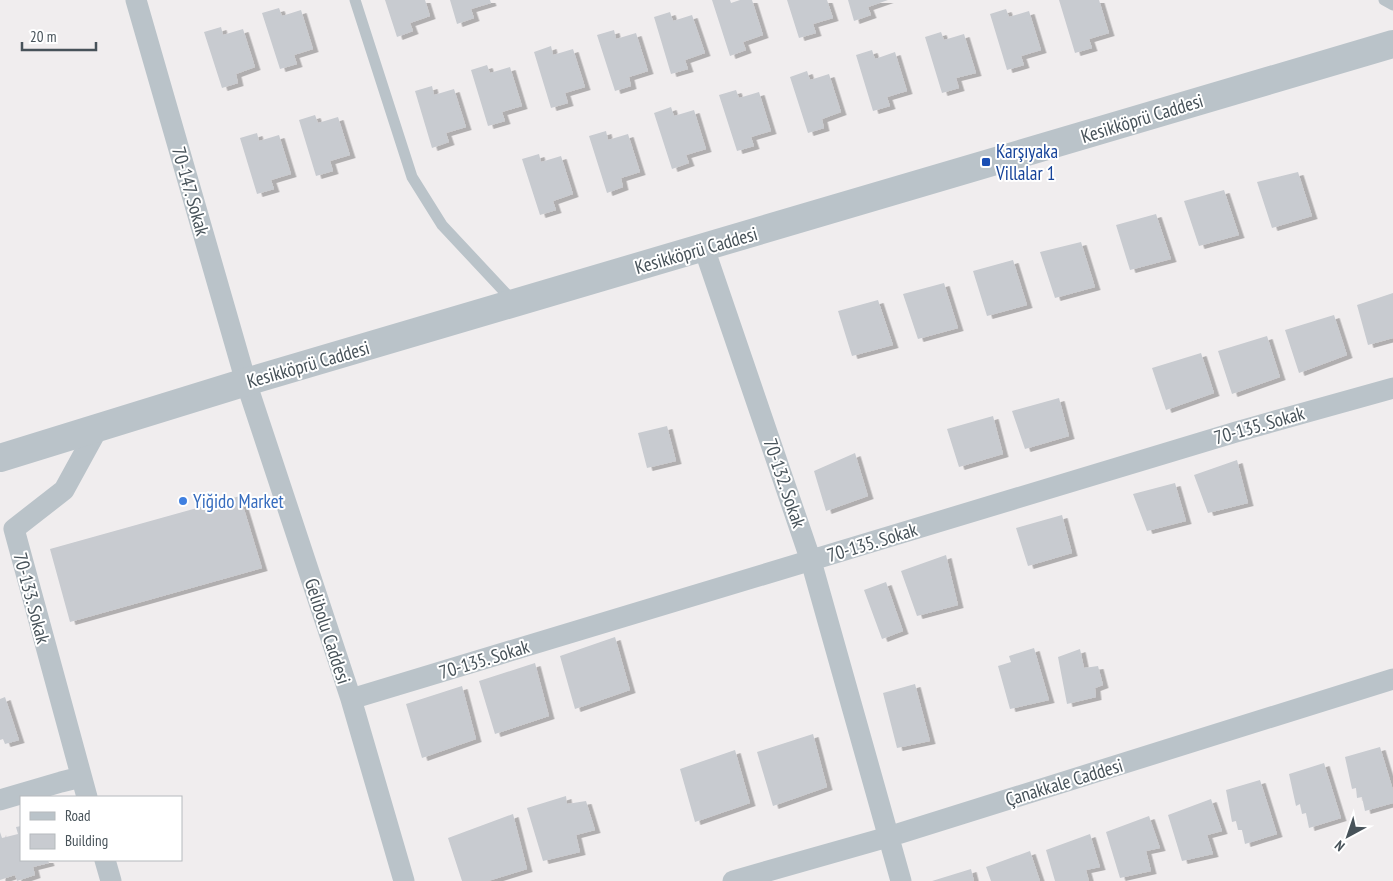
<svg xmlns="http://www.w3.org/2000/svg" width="1393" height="881" viewBox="0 0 1393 881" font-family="'PT Sans Narrow',sans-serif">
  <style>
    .building { fill: #c8cbd0; filter: url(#shadow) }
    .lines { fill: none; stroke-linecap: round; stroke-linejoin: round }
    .service { stroke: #bac3c9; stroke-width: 11 }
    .minor { stroke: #bac3c9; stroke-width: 21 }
    .tertiary { stroke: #bac3c9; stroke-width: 28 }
    .transit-dot { fill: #1a4fb4; stroke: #fff; stroke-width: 2 }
    .shop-dot { fill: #3f7fe0; stroke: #fff; stroke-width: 2 }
    .labels { text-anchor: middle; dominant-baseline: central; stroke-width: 4; stroke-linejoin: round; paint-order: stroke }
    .street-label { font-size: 19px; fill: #475259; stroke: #fff }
    .transit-label { font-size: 19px; fill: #164399; stroke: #fff; text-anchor: start }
    .shop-label { font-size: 19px; fill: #366cbe; stroke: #fff; text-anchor: start }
  </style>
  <defs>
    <filter id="shadow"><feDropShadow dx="5.5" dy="3" stdDeviation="0" flood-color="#0004"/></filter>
  </defs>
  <rect width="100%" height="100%" fill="#f0edee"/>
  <path class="building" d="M385,0H425L430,16L410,23L413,31L397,37Z
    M450,0H490L491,3L471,9L474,18L457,24Z
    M712,0H730L731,3L740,0H752L763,35L743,42L746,50L730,56Z
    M787,0H827L833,18L813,24L816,33L799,38Z
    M848,0H888L868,7L871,15L854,21Z
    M1059,0H1099L1109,33L1089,39L1092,48L1075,53Z
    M279,8L282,16L301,10L313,49L294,55L297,64L280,69L262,13Z
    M1006,9L1009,17L1029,11L1041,50L1021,56L1024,65L1007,70L990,14Z
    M670,12L673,21L692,15L705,53L685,60L688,69L671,74L654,17Z
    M221,27L223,35L243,29L255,67L236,74L238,83L222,88L204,32Z
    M614,30L616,39L636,33L648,71L629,77L631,86L615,91L597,35Z
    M941,32L944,40L964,34L976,73L956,78L959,88L942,93L925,37Z
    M551,46L553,55L573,49L585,87L565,93L568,103L551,108L534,52Z
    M872,50L875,59L895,52L907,91L887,97L890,106L873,111L856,55Z
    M487,65L490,73L510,67L522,106L502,112L505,121L488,126L471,70Z
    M807,71L810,80L829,74L841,112L822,119L824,128L808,133L790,77Z
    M432,86L434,95L454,89L466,127L446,133L449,142L432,148L415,91Z
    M736,90L739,98L759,92L771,131L751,137L754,146L737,151L719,95Z
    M671,107L674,116L694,110L706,149L686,155L689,163L672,169L654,113Z
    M315,115L318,123L338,117L350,155L330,161L333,171L316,176L299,120Z
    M606,131L608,140L628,134L640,172L621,178L623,187L607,193L589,136Z
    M257,133L259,141L279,135L291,174L271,180L274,189L257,194L240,138Z
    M539,154L541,162L561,156L573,194L553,201L556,210L540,215L522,159Z
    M1298,172L1312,216L1272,228L1257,182Z
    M1224,190L1239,235L1199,246L1184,201Z
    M1156,214L1171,259L1130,270L1116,225Z
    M1081,242L1095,287L1055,298L1040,252Z
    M1013,260L1027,305L987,316L973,271Z
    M944,283L958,328L918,339L903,294Z
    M1393,293V338L1368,345L1357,305Z
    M878,300L893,345L852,356L838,311Z
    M1334,315L1347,355L1299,373L1285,330Z
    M1267,336L1280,377L1232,394L1218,351Z
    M1201,353L1214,393L1166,410L1152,368Z
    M1059,398L1069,436L1025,449L1012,411Z
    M993,416L1003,454L959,467L947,429Z
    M667,426L676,461L647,468L638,433Z
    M855,453L868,496L826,511L814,471Z
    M1237,460L1248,503L1208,513L1194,475Z
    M1175,483L1186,521L1147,531L1133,494Z
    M240,496L262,568L70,622L50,549Z
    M1062,515L1072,553L1028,566L1016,528Z
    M946,555L958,605L917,616L901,571Z
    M886,582L903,631L882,639L864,590Z
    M615,637L630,690L575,709L560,656Z
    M1034,648L1049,700L1010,709L998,666L1011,662L1009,656Z
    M1080,649L1084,668L1098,666L1103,685L1095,688L1096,697L1067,704L1058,657Z
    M535,663L549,716L495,734L479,681Z
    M915,684L930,741L897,748L883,693Z
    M462,686L476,739L422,758L406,704Z
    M5,697L19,740L5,744L3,739L0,740V699Z
    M813,734L827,787L773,806L757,752Z
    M1380,747L1393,790V803L1365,811L1362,797L1357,798L1356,788L1352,789L1345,757Z
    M735,750L750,803L695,822L680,769Z
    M1324,763L1341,818L1309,828L1306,813L1302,814L1300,804L1296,806L1289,774Z
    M1260,780L1277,834L1245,844L1242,830H1238L1236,821L1232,822L1226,790Z
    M566,796L567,804L586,801L595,830L576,835L580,852L543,861L527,808Z
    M1211,799L1222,831L1207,835L1213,854L1182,861L1168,815Z
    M513,814L527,869L488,881H462L448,838Z
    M1149,816L1160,848L1146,851L1151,871L1120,878L1106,832Z
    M21,826V860H48L49,863L33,867L35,875L17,881L15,875L0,880V832L2,838L18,834L16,827Z
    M1090,834L1100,867L1086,870L1089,881H1055L1046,850Z
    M1030,851L1040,881H991L986,867Z
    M971,869L974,881H932Z"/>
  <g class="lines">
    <path class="service" d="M355,0L412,177L442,225L514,302
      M1384,0L1393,5"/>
    <path class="minor" d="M136,0L246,382L351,699L404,881
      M704,248L811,561L901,881
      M351,699L1236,432L1393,388
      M87,797L14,529L64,490L98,428
      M0,800L61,782L81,777
      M105,860L111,881
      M733,881L888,837L1393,679"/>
    <path class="tertiary" d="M0,458L246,382L1393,44"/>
  </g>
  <rect class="transit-dot" x="981" y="157" width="10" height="10" rx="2.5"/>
  <circle class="shop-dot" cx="183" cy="501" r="5"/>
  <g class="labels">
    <g class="street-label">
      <text transform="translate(1142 118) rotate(-17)">Kesikköprü Caddesi</text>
      <text transform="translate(191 191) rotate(74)">70-147. Sokak</text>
      <text transform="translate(696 250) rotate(-16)">Kesikköprü Caddesi</text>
      <text transform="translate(308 364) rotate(-16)">Kesikköprü Caddesi</text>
      <text transform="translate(1259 425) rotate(-16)">70-135. Sokak</text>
      <text transform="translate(785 483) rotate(71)">70-132. Sokak</text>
      <text transform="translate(872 542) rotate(-17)">70-135. Sokak</text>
      <text transform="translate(32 598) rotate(75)">70-133. Sokak</text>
      <text transform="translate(328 631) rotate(72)">Gelibolu Caddesi</text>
      <text transform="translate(484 659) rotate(-17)">70-135. Sokak</text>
      <text transform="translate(1064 782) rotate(-17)">Çanakkale Caddesi</text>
    </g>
    <g class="transit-label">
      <text x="996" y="151">Karşıyaka<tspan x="996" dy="22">Villalar 1</tspan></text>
    </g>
    <g class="shop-label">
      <text x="193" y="501">Yiğido Market</text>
    </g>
  </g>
  <rect x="20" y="796" width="162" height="65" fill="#ffffff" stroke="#b5babd"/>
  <rect x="30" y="812" width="25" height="8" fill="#bac3c9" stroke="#b5babd"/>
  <text x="65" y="821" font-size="15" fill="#475259">Road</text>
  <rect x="30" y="834" width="25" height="15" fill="#c8cbd0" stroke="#b5babd"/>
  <text x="65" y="846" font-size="15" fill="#475259">Building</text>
  <g transform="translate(1348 836) rotate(220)" stroke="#ffffff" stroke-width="4" paint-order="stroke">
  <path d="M0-4L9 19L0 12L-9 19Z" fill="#475259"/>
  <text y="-8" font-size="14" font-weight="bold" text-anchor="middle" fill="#475259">N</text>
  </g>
  <path d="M22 42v8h74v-8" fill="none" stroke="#475259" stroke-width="2.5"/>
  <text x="30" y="42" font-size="15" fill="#475259" stroke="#ffffff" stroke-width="4" paint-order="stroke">20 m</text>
</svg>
